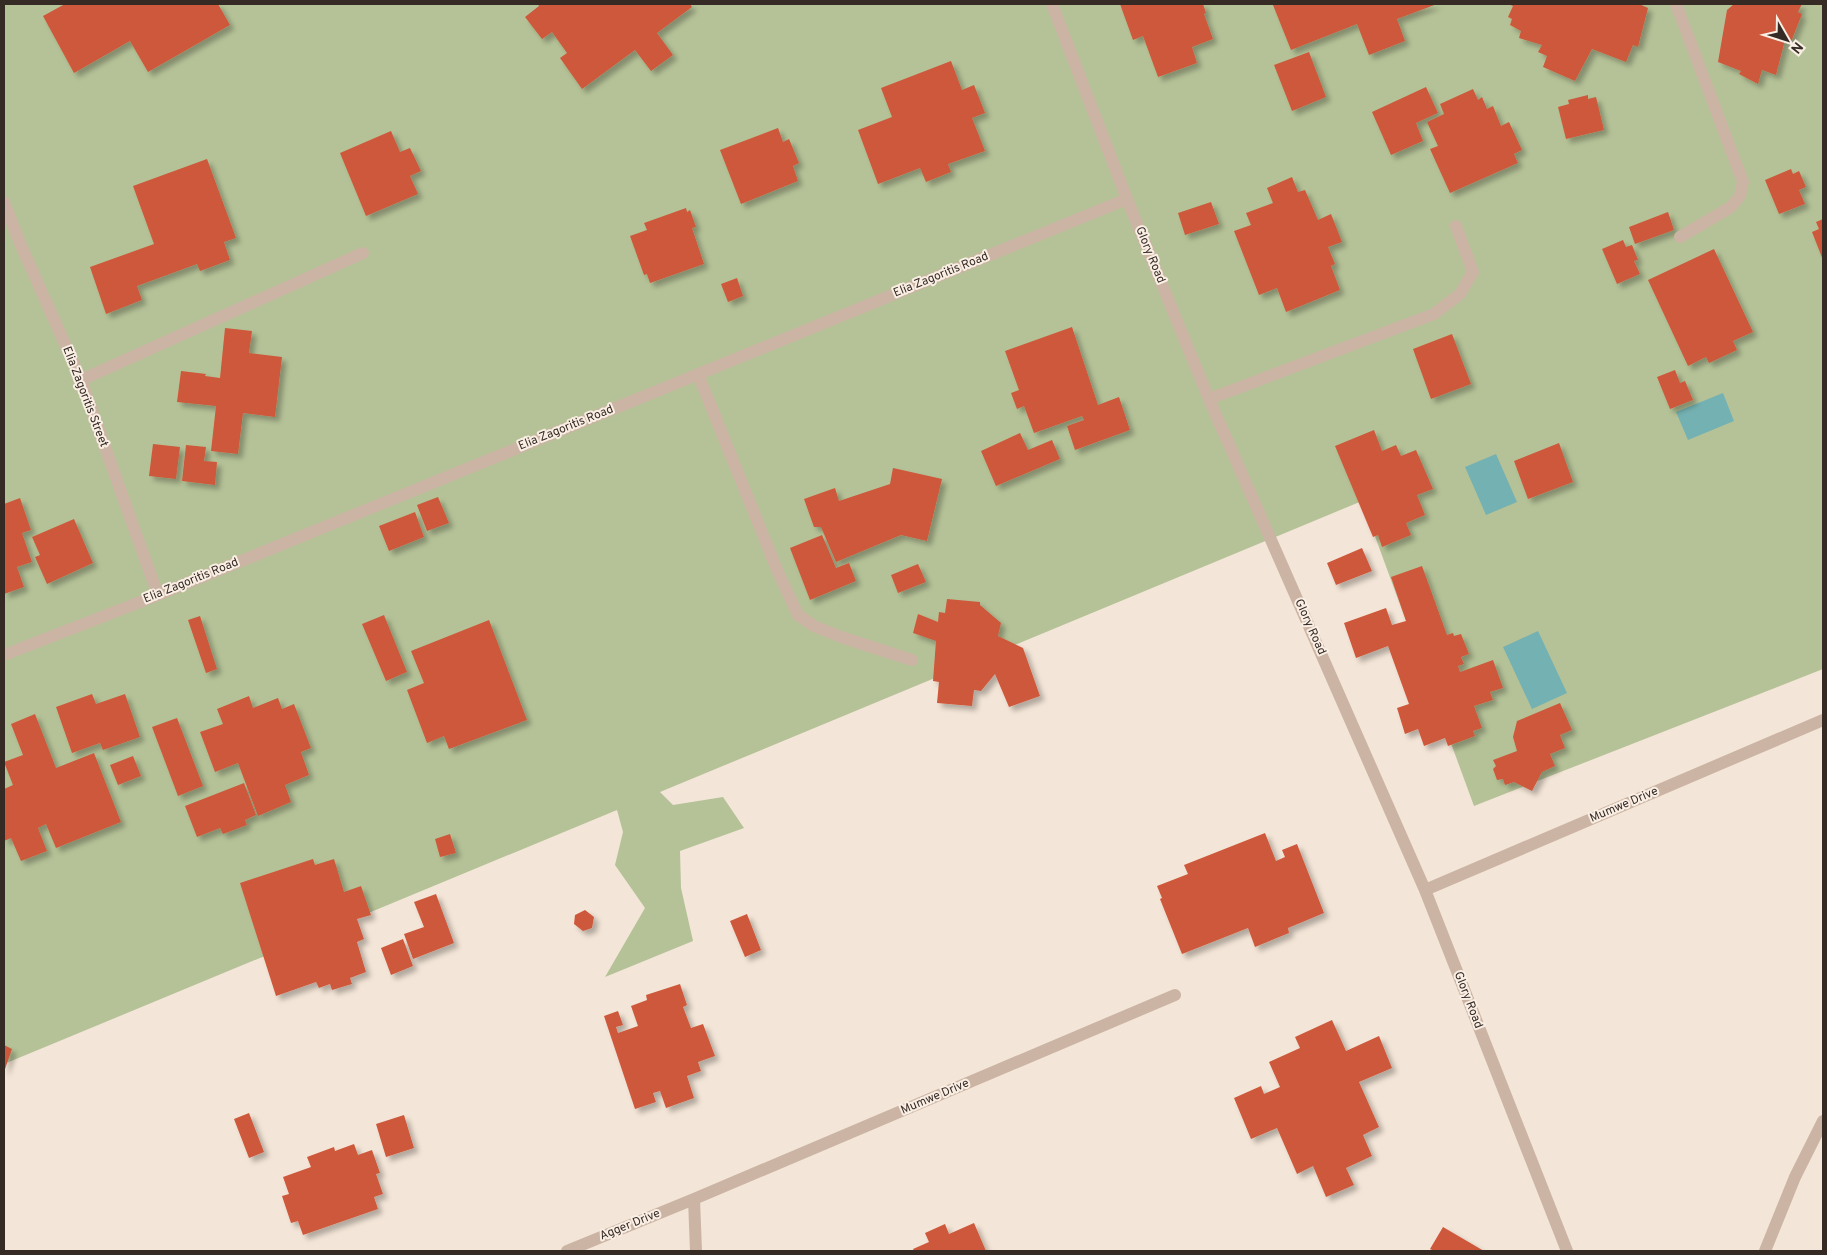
<svg xmlns="http://www.w3.org/2000/svg" width="1827" height="1255" viewBox="0 0 1827 1255" font-family="Overpass,sans-serif">
  <style>
    .green { fill: #b5c297 }
    .water { fill: #74b1b2 }
    .building { fill: #ce583a; filter: url(#shadow) }
    .lines { fill: none; stroke-linecap: round; stroke-linejoin: round }
    .minor { stroke: #cbb4a3; stroke-width: 12 }
    .labels { text-anchor: middle; dominant-baseline: central; stroke-width: 4; stroke-linejoin: round; paint-order: stroke }
    .street-label { font-size: 12px; fill: #362a25; stroke: #faefe4 }
  </style>
  <defs>
    <filter id="shadow"><feDropShadow dx="4.5" dy="4.5" stdDeviation="2.5" flood-color="#0004"/></filter>
  </defs>
  <rect width="100%" height="100%" fill="#f3e5d7"/>
  <path class="green" d="M4,4H1823V669L1474,806L1362,501L660,792L673,805L723,797L744,828L680,851L681,888L693,941L605,977L645,908L615,865L623,832L617,810L4,1064Z"/>
  <path class="water" d="M1723,393L1734,421L1688,440L1676,412Z
    M1496,454L1517,502L1486,515L1465,467Z
    M1538,631L1567,693L1532,709L1503,647Z"/>
  <path class="building" d="M65,4H218L230,25L148,72L130,41L74,73L43,16Z
    M538,4H690L692,7L657,33L673,55L651,71L635,50L582,89L560,58L567,53L552,32L542,39L525,17L539,6Z
    M1120,4H1203L1206,13L1204,14L1213,39L1192,47L1197,63L1158,77L1143,36L1133,40Z
    M1276,4H1437L1397,19L1405,41L1369,55L1357,24L1291,50L1273,5Z
    M1508,4H1639L1648,8L1638,47L1633,45L1626,62L1592,49L1575,81L1543,67L1547,56L1538,52L1542,45L1519,38L1521,31L1510,25L1512,19L1508,17L1513,6Z
    M1734,4H1802L1798,12L1802,14L1791,42L1785,40L1776,75L1762,70L1758,84L1739,74L1741,71L1718,62L1727,10Z
    M1309,52L1326,97L1292,111L1274,65Z
    M951,61L962,90L974,85L985,113L972,118L985,151L948,164L951,172L926,182L920,168L878,184L858,130L892,117L881,88Z
    M1426,87L1438,113L1416,123L1423,141L1391,155L1372,112Z
    M1473,89L1478,100L1482,97L1487,109L1493,106L1501,126L1509,122L1522,150L1514,154L1518,163L1450,193L1430,149L1438,146L1427,122L1444,114L1440,104Z
    M1588,95V99L1596,97L1604,130L1566,139L1558,107L1569,104L1568,100Z
    M778,128L783,142L789,139L799,163L793,166L798,181L741,204L720,150Z
    M391,131L400,152L410,148L421,171L410,176L418,194L366,216L340,153Z
    M207,159L236,238L224,242L230,260L200,271L197,264L137,286L142,300L106,314L90,267L154,244L133,186Z
    M1791,169L1793,174L1799,171L1806,187L1799,190L1805,204L1779,214L1765,180Z
    M1292,177L1298,192L1305,190L1318,220L1331,214L1342,242L1328,247L1335,264L1331,266L1340,290L1286,312L1277,288L1259,295L1234,231L1251,225L1246,213L1273,203L1267,188Z
    M1211,202L1219,224L1185,235L1178,213Z
    M686,208L687,212L690,210L696,227L692,228L704,264L650,283L647,274L644,275L630,236L647,230L644,223Z
    M1668,212L1674,230L1635,244L1629,227Z
    M1823,219V260L1812,232L1819,229L1816,222Z
    M1623,240L1626,247L1632,245L1638,260L1634,261L1640,274L1617,284L1602,249Z
    M1714,249L1753,332L1733,341L1737,350L1709,363L1706,357L1688,366L1648,280Z
    M737,278L743,296L728,302L721,284Z
    M1072,327L1098,405L1119,397L1130,430L1075,450L1067,426L1084,420L1082,416L1034,433L1024,406L1017,409L1011,393L1019,390L1005,351Z
    M225,328L252,331L249,353L282,357L275,417L243,413L238,454L211,451L216,406L177,402L181,371L206,374L205,376L220,378Z
    M1452,334L1471,384L1431,399L1413,349Z
    M1675,370L1680,383L1685,381L1693,400L1670,409L1657,377Z
    M1374,430L1382,451L1396,445L1401,456L1416,450L1433,489L1417,495L1425,515L1406,523L1411,535L1382,547L1378,535L1373,537L1335,446Z
    M1020,433L1028,450L1052,440L1060,459L996,486L981,451Z
    M1559,443L1573,482L1528,499L1514,461Z
    M153,444L180,447L176,479L149,476Z
    M186,445L206,447L204,461L217,462L215,485L182,481Z
    M893,468L942,479L927,541L901,535L836,562L821,527H814L804,499L835,488L839,501L890,484Z
    M438,497L449,523L427,531L417,505Z
    M20,498L31,530L22,533L32,562L17,567L24,587L4,594V504Z
    M415,512L424,537L389,551L379,526Z
    M74,519L93,563L47,584L35,557L40,555L32,537Z
    M822,535L836,568L849,563L856,581L810,600L790,548Z
    M1362,548L1372,571L1336,585L1327,563Z
    M918,564L926,582L898,593L891,575Z
    M1422,566L1447,635L1453,633L1454,636L1461,634L1469,654L1461,657L1464,664L1458,666L1460,672L1493,660L1503,688L1490,692L1493,700L1474,706L1482,728L1473,731L1475,736L1448,746L1445,738L1424,746L1418,729L1405,734L1397,708L1409,704L1388,646L1356,658L1344,623L1386,608L1392,625L1406,621L1391,577Z
    M947,599L980,602V605L1001,623L998,636L1023,648L1040,696L1009,707L995,674L981,691L974,690L972,706L937,703L939,682L933,681L936,641L913,633L918,614L938,622L939,612L945,613Z
    M384,615L407,672L386,681L362,624Z
    M200,616L217,669L206,673L188,620Z
    M489,620L527,720L449,749L444,736L427,743L407,690L424,683L411,651Z
    M92,694L96,704L125,694L140,737L103,750L100,743L72,753L56,707Z
    M249,696L253,708L278,698L282,709L294,704L311,748L301,752L309,775L285,785L291,802L258,816L238,763L215,772L200,732L223,724L217,709Z
    M1560,703L1572,730L1560,735L1565,748L1550,754L1555,766L1542,772L1532,791L1514,782L1505,785L1503,779L1497,780L1493,769L1496,766L1493,760L1517,751L1513,737L1517,721Z
    M35,714L56,768L94,753L121,822L56,848L46,824L38,828L47,851L21,861L11,838L4,841V789L13,785L4,762L23,755L11,724Z
    M177,718L203,786L178,796L152,727Z
    M133,756L141,776L118,785L110,765Z
    M244,783L256,815L245,820L247,825L223,834L220,828L197,837L185,806Z
    M1265,833L1276,861L1285,857L1282,850L1297,844L1324,913L1288,928L1289,933L1255,947L1248,928L1182,954L1160,899L1162,898L1157,886L1188,874L1184,865Z
    M450,834L456,853L440,857L435,839Z
    M313,859L315,865L334,859L344,892L361,886L371,915L357,919L364,939L357,942L366,972L350,978L352,984L332,990L330,984L319,988L316,982L276,996L240,883Z
    M436,894L454,943L413,959L404,934L424,927L414,902Z
    M585,910L594,917L592,928L583,931L574,924L575,915Z
    M747,914L761,950L745,957L730,921Z
    M403,939L413,966L391,975L381,948Z
    M680,984L687,1005L683,1007L691,1028L703,1024L715,1056L698,1062L701,1071L687,1076L694,1098L666,1108L660,1091L653,1093L656,1102L635,1109L604,1016L618,1011L623,1025L616,1027L618,1033L638,1026L631,1006L647,1000L646,995Z
    M1332,1020L1346,1051L1379,1036L1392,1068L1359,1082L1379,1127L1363,1135L1372,1156L1346,1168L1354,1185L1326,1197L1313,1166L1297,1174L1277,1128L1251,1139L1234,1098L1261,1086L1264,1094L1280,1087L1269,1062L1300,1048L1295,1037Z
    M4,1045L12,1049L4,1072Z
    M249,1113L264,1152L249,1158L234,1119Z
    M404,1115L414,1148L386,1157L376,1124Z
    M354,1144L358,1155L372,1150L380,1173L376,1174L383,1194L374,1197L378,1209L303,1235L298,1221L291,1223L282,1196L289,1194L283,1177L311,1167L307,1157L334,1147L335,1151Z
    M974,1223L986,1251H914L913,1249L929,1242L925,1233L945,1224L949,1234Z
    M1443,1227L1484,1251H1434L1430,1249Z"/>
  <g class="lines">
    <path class="minor" d="M1052,4L1127,199L1209,399L1425,890L1567,1251
      M1676,4L1743,182L1740,196L1731,207L1680,237
      M4,202L20,243L81,380L158,595
      M698,374L778,572L798,615L814,626L841,637L912,660
      M81,380L363,253
      M1209,399L1434,314L1460,294L1473,272L1456,226
      M4,655L158,595L1127,199
      M1425,890L1823,720
      M694,1199L696,1251
      M567,1251L694,1199L1175,995
      M1765,1251L1795,1177L1823,1121"/>
  </g>
  <g class="labels">
    <g class="street-label">
      <text transform="translate(1150 255) rotate(68)">Glory Road</text>
      <text transform="translate(941 275) rotate(-22)">Elia Zagoritis Road</text>
      <text transform="translate(85 397) rotate(69)">Elia Zagoritis Street</text>
      <text transform="translate(566 428) rotate(-22)">Elia Zagoritis Road</text>
      <text transform="translate(191 581) rotate(-22)">Elia Zagoritis Road</text>
      <text transform="translate(1310 627) rotate(66)">Glory Road</text>
      <text transform="translate(1624 805) rotate(-23)">Mumwe Drive</text>
      <text transform="translate(1468 1000) rotate(69)">Glory Road</text>
      <text transform="translate(935 1097) rotate(-23)">Mumwe Drive</text>
      <text transform="translate(630 1225) rotate(-22)">Agger Drive</text>
    </g>
  </g>
  <rect width="1827" height="1255" fill="none" stroke="#362a25" stroke-width="10"/>
  <g transform="translate(1787 40) rotate(129)" stroke="#faefe4" stroke-width="4" paint-order="stroke">
  <path d="M0-4L9 19L0 12L-9 19Z" fill="#362a25"/>
  <text y="-8" font-size="14" font-weight="bold" text-anchor="middle" fill="#362a25">N</text>
  </g>
</svg>
